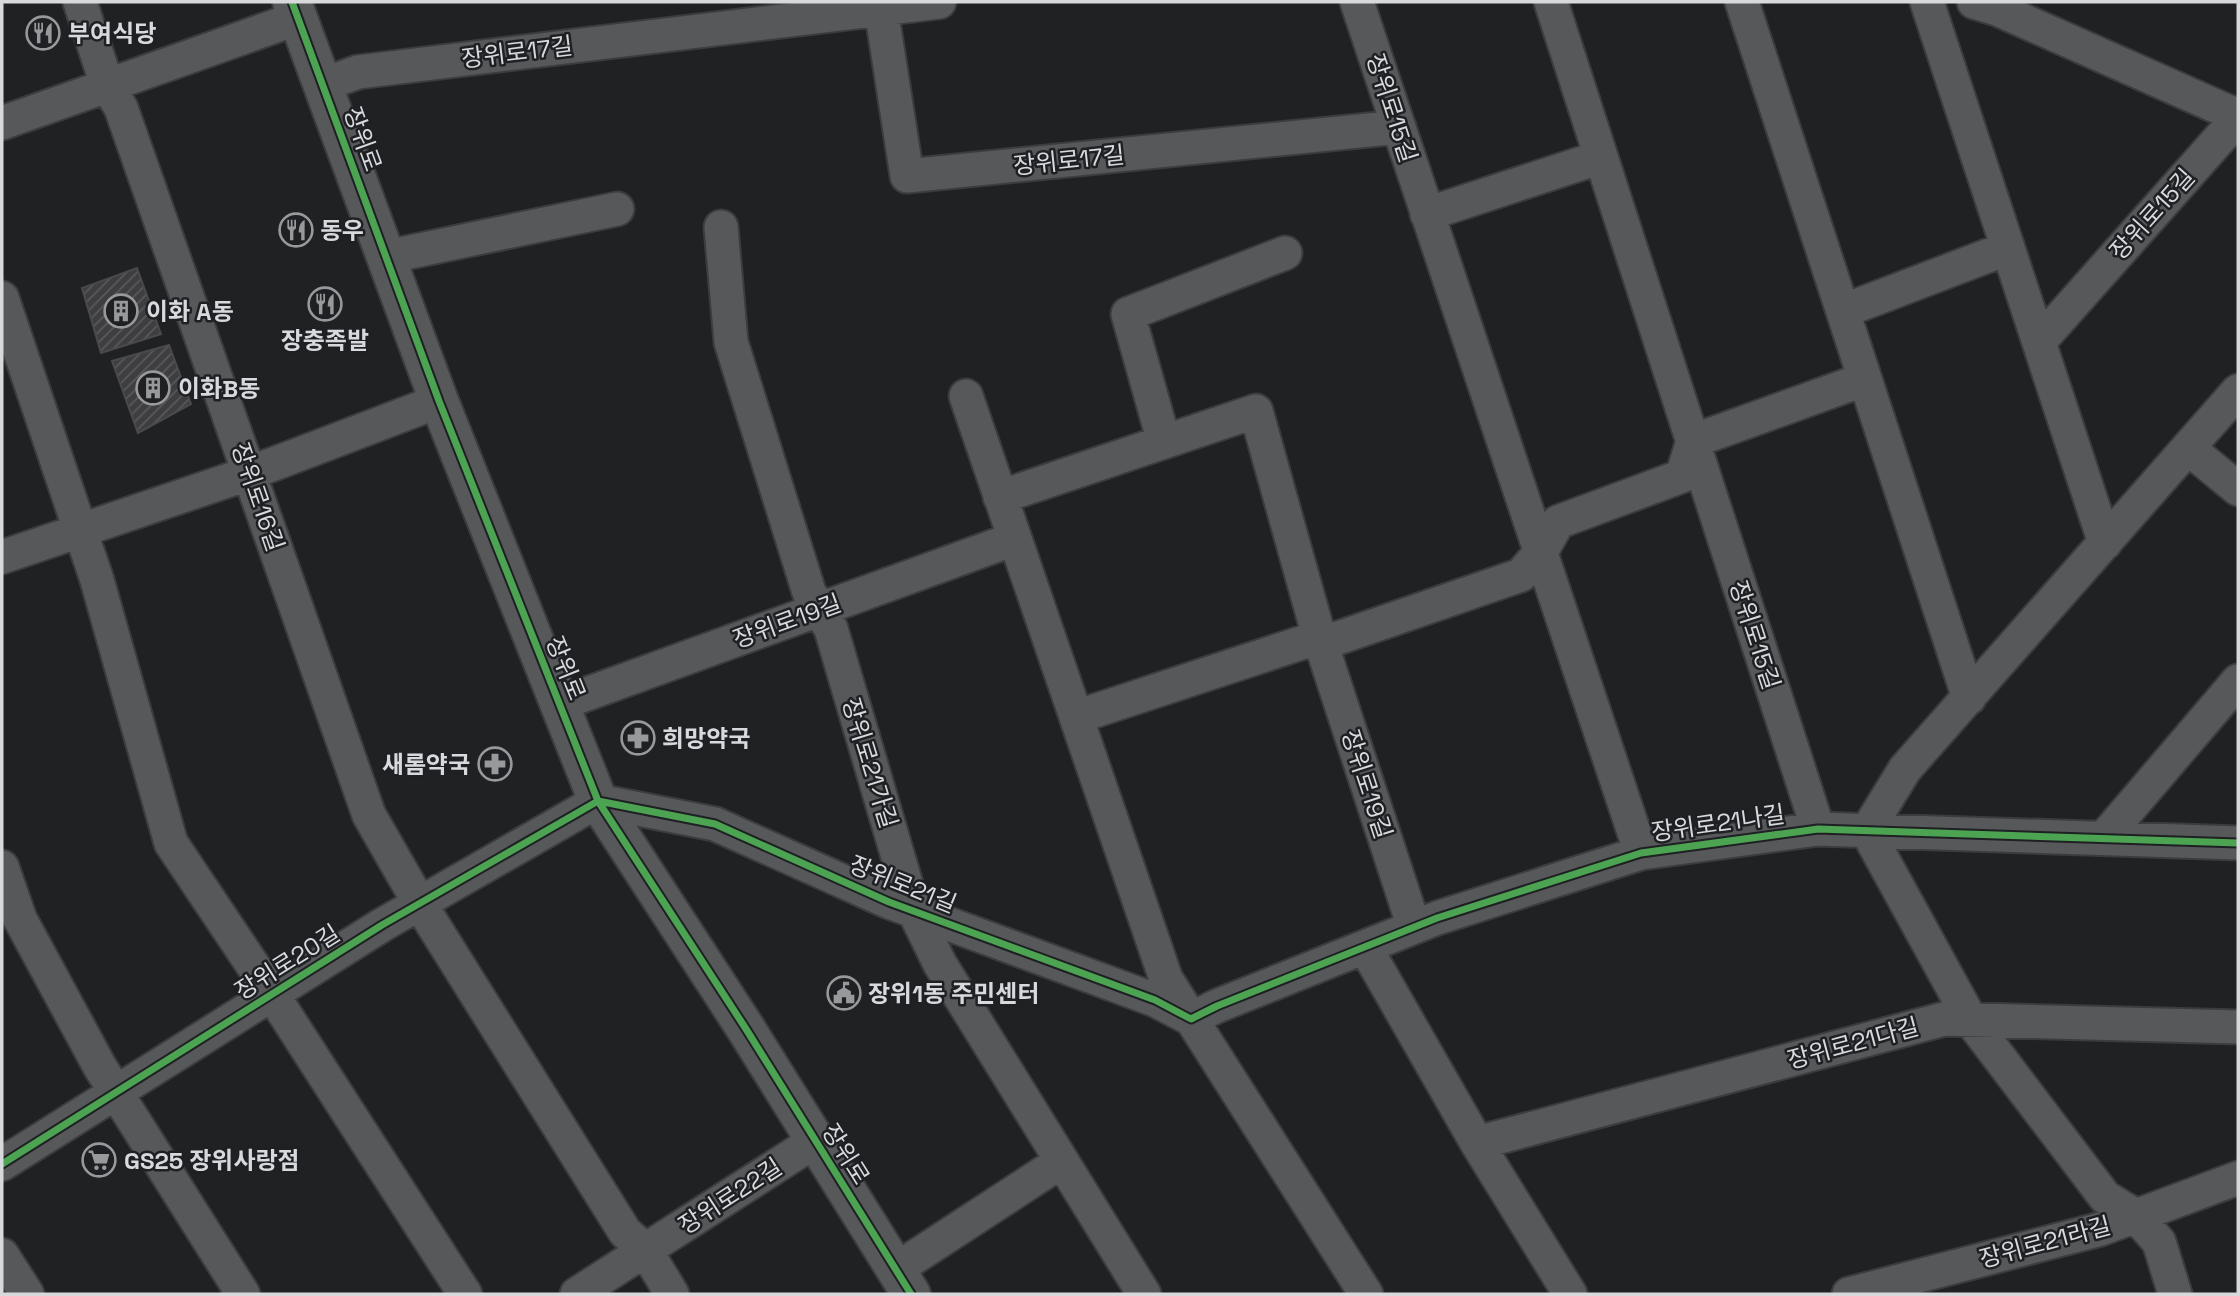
<svg xmlns="http://www.w3.org/2000/svg" width="2240" height="1296" viewBox="0 0 2240 1296" font-family="'Space Grotesk','Noto Sans KR',sans-serif">
  <style>
    .building { fill: url(#building-hatch); stroke: #4a4a4d; stroke-width: 2 }
    .lines { fill: none; stroke-linecap: round; stroke-linejoin: round }
    .minor-casing { stroke: #3b3c3e; stroke-width: 37 }
    .tertiary-casing { stroke: #3b3c3e; stroke-width: 42 }
    .minor { stroke: #57585a; stroke-width: 33 }
    .tertiary { stroke: #57585a; stroke-width: 38 }
    .cycleway-casing { stroke: #1f2024; stroke-width: 11 }
    .cycleway { stroke: #4ca352; stroke-width: 7 }
    .labels { text-anchor: middle; dominant-baseline: central; stroke-width: 5; stroke-linejoin: round; paint-order: stroke }
    .poi-label { font-size: 24px; font-weight: bold; fill: #d8d9dc; stroke: #1f2024; text-anchor: start }
    .street-label { font-size: 24px; fill: #d8d9dc; stroke: #1f2024 }
  </style>
  <defs>
    <pattern id="building-hatch" width="6" height="6" patternUnits="userSpaceOnUse" patternTransform="scale(1.75)"><rect width="6" height="6" fill="#3e3e40"/><path d="M-1 1l2-2M0 6l6-6M5 7l2-2" fill="none" stroke="#59595b"/></pattern>
  </defs>
  <rect width="100%" height="100%" fill="#202123"/>
  <path class="building" d="M137,268L161,334L101,353L82,288Z
    M169,345L191,404L138,433L112,361Z"/>
  <g class="lines">
    <defs>
      <path id="minor" d="M80,2L107,85L121,108L369,815L420,904L625,1232L646,1251L672,1294
        M880,2L907,176L1399,127
        M1357,2L1641,853
        M1551,2L1818,829
        M1742,2L1969,698
        M1927,2L2105,543
        M1974,2L1997,9L2238,116
        M322,85L358,72L939,2
        M2,123L298,18
        M1427,214L1601,157
        M721,227L731,342L809,592L831,629L914,911L940,964L1144,1294
        M386,257L617,209
        M2,298L97,580L171,843L272,994L465,1294
        M1843,311L2008,248
        M2039,342L2238,118
        M966,396L1166,979L1366,1294
        M1164,442L1128,314L1285,253
        M2188,448L2238,489
        M1000,497L1256,411L1320,640L1414,927
        M2,557L250,473L439,401
        M559,704L1014,539
        M1076,717L1304,642L1338,638L1521,575L1541,552L1558,522L1682,476L1693,441L1865,379
        M2104,838L2238,681
        M2,867L20,919L100,1067L243,1294
        M1365,947L1477,1143L1570,1294
        M1477,1143L1944,1019L2238,1027
        M2,1164L382,925L598,801L715,824L889,902L1155,1000L1191,1019L1217,1006L1437,918L1641,853L1818,829L2238,843
        M2,1255L27,1294
        M895,1270L1062,1161
        M577,1294L815,1141
        M1849,1294L2101,1229L2238,1178
        M2175,1294L2159,1242L2136,1216L2105,1197L1970,1019L1867,831L1905,769L2238,391"/>
      <path id="tertiary" d="M292,2L439,401L598,801L746,1029L911,1294"/>
    </defs>
    <use href="#minor" class="minor-casing"/>
    <use href="#tertiary" class="tertiary-casing"/>
    <use href="#minor" class="minor"/>
    <use href="#tertiary" class="tertiary"/>
    <defs>
      <path id="cycleway" d="M292,2L439,401L598,801L746,1029L911,1294
        M2,1164L382,925L598,801L715,824L889,902L1155,1000L1191,1019L1217,1006L1437,918L1641,853L1818,829L2238,843"/>
    </defs>
    <use href="#cycleway" class="cycleway-casing"/>
    <use href="#cycleway" class="cycleway"/>
  </g>
  <defs>
    <symbol id="restaurant-ring" viewBox="-11 -11 22 22"><circle r="9.5" fill="#1f2024" stroke="#98999b" stroke-width="1.5"/><path d="M-5-6h1v4h1v-4h1v4h1v-4h1v5L-1.5 .5V6h-2V.5L-5-1ZM5-6V6H3V1.5H1.5Q1.5-4 5-6Z" fill="#98999b"/></symbol>
    <symbol id="building-ring" viewBox="-11 -11 22 22"><circle r="9.5" fill="#1f2024" stroke="#98999b" stroke-width="1.5"/><path d="M-4-6H4V6H1V3H-1V6H-4ZM-2.5-4.3h1.7v1.8h-1.7ZM.8-4.3h1.7v1.8H.8ZM-2.5-1h1.7V.8h-1.7ZM.8-1h1.7V.8H.8Z" fill="#98999b"/></symbol>
    <symbol id="pharmacy-ring" viewBox="-11 -11 22 22"><circle r="9.5" fill="#1f2024" stroke="#98999b" stroke-width="1.5"/><path d="M-2-6h4v4h4v4h-4v4h-4v-4h-4v-4h4Z" fill="#98999b"/></symbol>
    <symbol id="civic-ring" viewBox="-11 -11 22 22"><circle r="9.5" fill="#1f2024" stroke="#98999b" stroke-width="1.5"/><path d="M-.6-6.5H3V-4.5H.6V-3L4-1V1h2V6H-6V1h2V-1L-.6-3ZM-1.2 2.5V6h2.4V2.5Z" fill="#98999b"/></symbol>
    <symbol id="supermarket-ring" viewBox="-11 -11 22 22"><circle r="9.5" fill="#1f2024" stroke="#98999b" stroke-width="1.5"/><path d="M-6-5.5h2.5l.6 2H6L4.5 2H-2.5L-4.4-4H-6ZM-1.5 3.2a1.3 1.3 0 1 0 .1 0ZM3 3.2a1.3 1.3 0 1 0 .1 0Z" fill="#98999b"/></symbol>
  </defs>
  <g fill-rule="evenodd">
    <use href="#restaurant-ring" x="24" y="14" width="38" height="38"/>
    <use href="#restaurant-ring" x="277" y="211" width="38" height="38"/>
    <use href="#restaurant-ring" x="306" y="285" width="38" height="38"/>
    <use href="#building-ring" x="102" y="292" width="38" height="38"/>
    <use href="#building-ring" x="134" y="369" width="38" height="38"/>
    <use href="#pharmacy-ring" x="619" y="719" width="38" height="38"/>
    <use href="#pharmacy-ring" x="476" y="745" width="38" height="38"/>
    <use href="#civic-ring" x="825" y="974" width="38" height="38"/>
    <use href="#supermarket-ring" x="80" y="1141" width="38" height="38"/>
  </g>
  <g class="labels">
    <g class="poi-label">
      <text x="68" y="33">부여식당</text>
      <text x="320" y="230">동우</text>
      <text x="146" y="311">이화 A동</text>
      <text x="325" y="340" text-anchor="middle">장충족발</text>
      <text x="178" y="388">이화B동</text>
      <text x="662" y="738">희망약국</text>
      <text x="470" y="764" text-anchor="end">새롬약국</text>
      <text x="868" y="993">장위1동 주민센터</text>
      <text x="124" y="1160">GS25 장위사랑점</text>
    </g>
    <g class="street-label">
      <text transform="translate(517 52) rotate(-7)">장위로17길</text>
      <text transform="translate(1392 108) rotate(72)">장위로15길</text>
      <text transform="translate(363 139) rotate(70)">장위로</text>
      <text transform="translate(1069 160) rotate(-6)">장위로17길</text>
      <text transform="translate(2152 214) rotate(-48)">장위로15길</text>
      <text transform="translate(258 497) rotate(71)">장위로16길</text>
      <text transform="translate(787 621) rotate(-20)">장위로19길</text>
      <text transform="translate(1755 635) rotate(72)">장위로15길</text>
      <text transform="translate(566 668) rotate(68)">장위로</text>
      <text transform="translate(870 763) rotate(73)">장위로21가길</text>
      <text transform="translate(1367 784) rotate(72)">장위로19길</text>
      <text transform="translate(1718 823) rotate(-8)">장위로21나길</text>
      <text transform="translate(903 884) rotate(22)">장위로21길</text>
      <text transform="translate(287 962) rotate(-32)">장위로20길</text>
      <text transform="translate(1853 1043) rotate(-15)">장위로21다길</text>
      <text transform="translate(846 1154) rotate(58)">장위로</text>
      <text transform="translate(730 1196) rotate(-33)">장위로22길</text>
      <text transform="translate(2045 1242) rotate(-15)">장위로21라길</text>
    </g>
  </g>
  <rect width="2240" height="1296" fill="none" stroke="#d8d9dc" stroke-width="7"/>
</svg>
